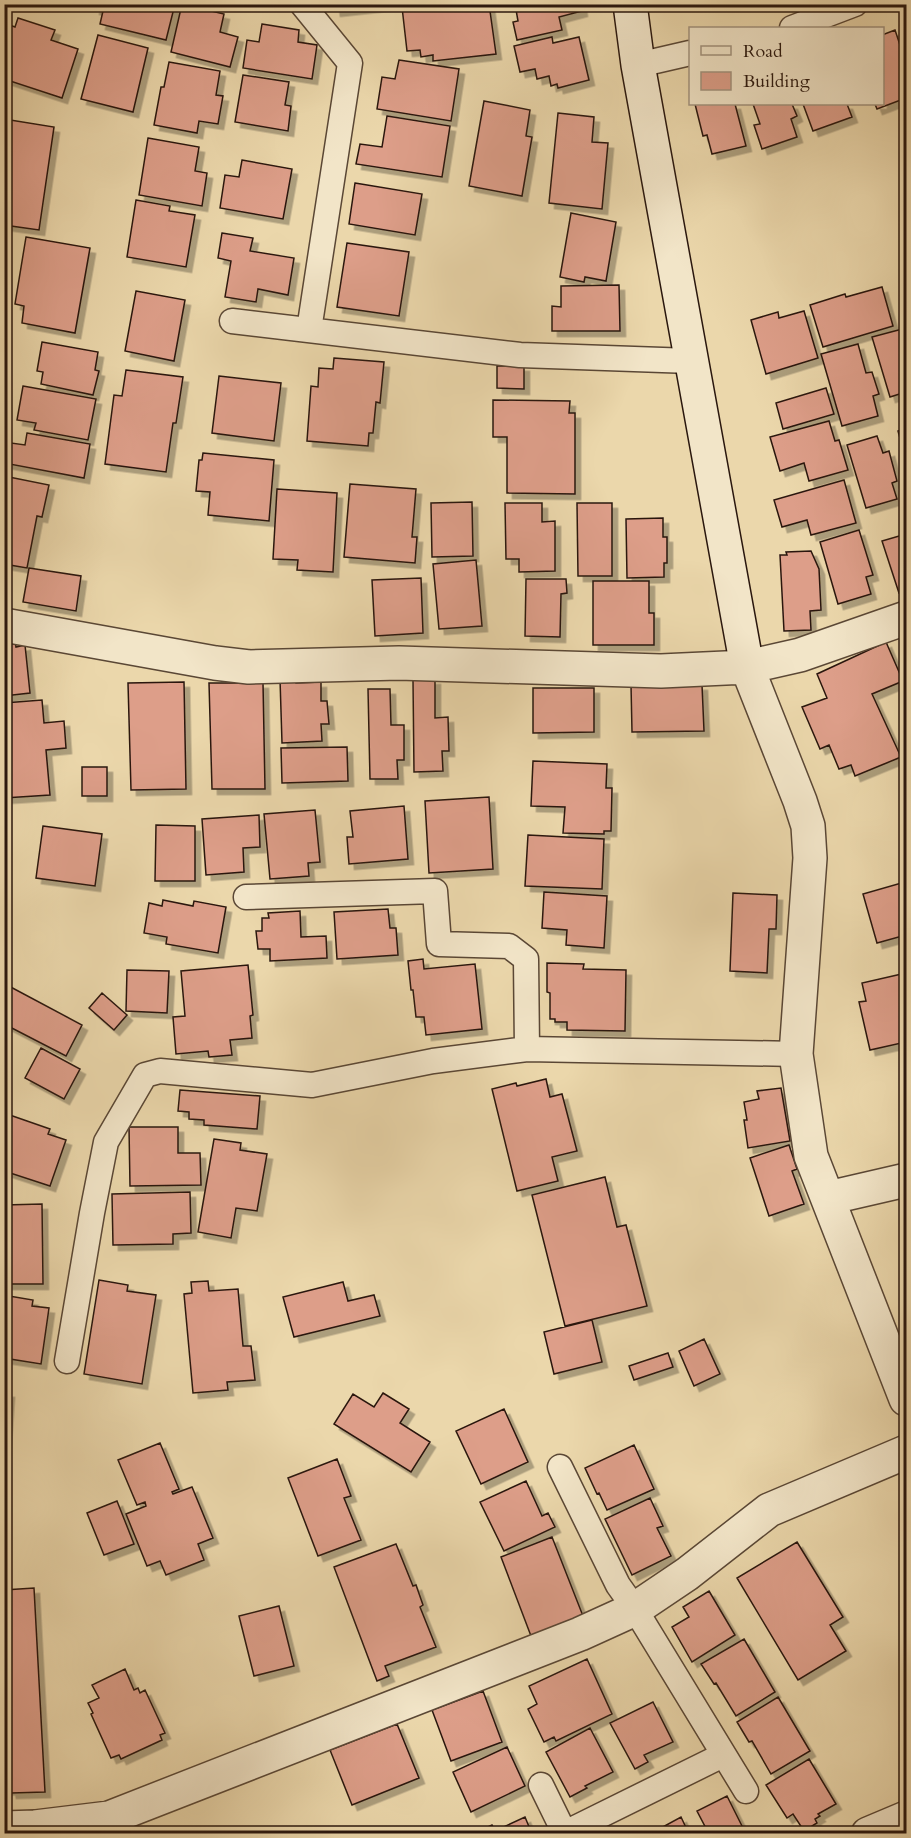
<svg xmlns="http://www.w3.org/2000/svg" width="911" height="1838" viewBox="0 0 911 1838" font-family="Cardo,serif">
  <style>
    .building { fill: #dd9e89; stroke: #2a170e; stroke-width: 1.5; filter: url(#shadow) }
    .lines { fill: none; stroke-linecap: round; stroke-linejoin: round }
    .lane-casing { stroke: #5a4735; stroke-width: 27 }
    .street-casing { stroke: #5a4735; stroke-width: 36 }
    .secondary-casing { stroke: #2a170e; stroke-width: 36 }
    .lane { stroke: #f2e5c8; stroke-width: 24 }
    .street { stroke: #f2e5c8; stroke-width: 33 }
    .secondary { stroke: #f2e5c8; stroke-width: 33 }
  </style>
  <defs>
    <filter id="shadow"><feDropShadow dx="5.5" dy="5.5" stdDeviation="0" flood-color="#0004"/></filter>
  </defs>
  <rect width="100%" height="100%" fill="#ebd7ab"/>
  <filter id="stains"><feTurbulence type="fractalNoise" baseFrequency=".00333" numOctaves="4"/><feColorMatrix values="0 0 0 0 .2 0 0 0 0 .09 0 0 0 0 .02 0 0 0 .5 -.17"/></filter>
  <radialGradient id="worn" r=".72"><stop offset=".6" stop-color="#630" stop-opacity="0"/><stop offset="1" stop-color="#630" stop-opacity=".3"/></radialGradient>
  <path class="building" d="M95,4H175L166,40L100,24L103,11L94,9Z
    M182,4H213L211,11L224,14L220,32L238,37L230,67L171,52Z
    M334,4H388V5L335,11Z
    M423,4H489L496,54L433,61V55L421,57L420,50L407,51L402,7Z
    M515,4H581L582,11L559,17L562,30L517,40L513,22L518,21Z
    M18,18L55,30L51,40L78,49L62,98L4,79V23L15,27Z
    M262,24L299,30L298,42L317,45L312,79L243,68L247,40L259,42Z
    M895,30L906,63V98L877,109L875,104H882V35Z
    M98,35L148,48L133,112L81,99Z
    M552,37L553,43L579,37L589,80L558,88L557,84L551,86L549,76L537,79L535,69L520,72L514,46Z
    M399,60L459,69L451,121L377,109L382,77L395,79Z
    M169,62L220,71L216,95L223,96L218,124L199,121L197,133L154,125L161,87H164Z
    M243,75L289,82L285,105L291,106L288,131L235,122Z
    M484,101L530,110L526,136L532,137L522,196L469,186Z
    M695,104H735L746,146L712,154L707,135L703,136Z
    M753,104H792L797,116L791,119L797,137L762,149L754,125L760,124Z
    M803,104H847L852,117L813,131Z
    M558,113L594,117L592,142L608,143L602,209L549,203Z
    M387,116L450,126L442,177L356,164L360,144L382,147Z
    M4,119L54,127L39,230L4,225Z
    M148,138L199,147L195,171L207,173L202,206L139,195Z
    M242,160L292,169L283,219L220,208L225,175L239,177Z
    M355,183L422,194L415,235L349,224Z
    M136,200L170,206L169,211L195,215L186,267L127,257Z
    M571,213L616,222L606,281L585,277L584,282L560,277Z
    M222,233L253,238L250,251L294,258L288,295L258,289L256,302L225,297L231,261L218,258Z
    M26,237L90,248L75,333L22,323L24,306L15,304Z
    M347,243L409,252L399,316L337,307Z
    M619,285L620,331H552V306L561,307V286Z
    M882,287L893,326L823,347L810,305L845,294L846,297Z
    M136,291L185,300L174,361L125,351Z
    M804,311L818,358L766,374L751,320L778,312L779,318Z
    M906,328V392L890,397L872,337Z
    M42,342L98,352L95,370L99,371L93,395L41,384L43,372L37,371Z
    M858,344L866,373L872,372L879,394L873,396L878,416L842,426L821,354Z
    M334,358L384,362L380,403L376,402L373,433H369L368,446L307,441L311,386L318,387L319,368L333,369Z
    M497,366H524V389L497,388Z
    M126,370L183,377L176,423H173L166,472L105,464L114,395L122,396Z
    M219,376L281,383L274,441L212,433Z
    M23,386L96,399L88,440L34,430L36,423L17,420Z
    M826,388L834,414L783,429L776,403Z
    M493,400L570,401L569,413H575V494L507,493V437H493Z
    M829,421L835,441L839,440L848,470L809,481L804,463L780,471L770,437Z
    M906,428V460L898,431Z
    M27,433L90,444L84,478L4,463V442L25,445Z
    M877,436L883,453L889,451L897,481L892,483L897,499L866,508L847,445Z
    M203,453L274,460L269,521L208,515L210,492L196,491L199,460H202Z
    M4,476L49,485L42,517L37,516L27,568L4,564Z
    M844,480L856,523L811,535L807,520L782,527L774,500Z
    M350,484L416,489L412,537H417L415,563L344,557Z
    M277,489L337,493L333,572L297,570L298,560L273,559Z
    M472,502L473,556L432,557L431,503Z
    M505,503H542V522L555,521V571L519,572V559H506Z
    M577,503H612V576H578Z
    M663,518V537H667V563H664V577L627,578L626,519Z
    M859,530L873,575L866,577L871,594L838,604L820,542Z
    M906,534V591L899,593L882,541Z
    M811,551L819,569L821,610L810,611L811,630L784,631L780,555H787L786,552Z
    M476,560L482,626L439,629L433,564Z
    M29,568L81,576L76,611L23,602Z
    M421,578L423,633L375,636L372,580Z
    M526,579H566L567,593L561,594L560,637L525,636Z
    M593,581H649V613H654V645H593Z
    M15,641L16,647L25,645L30,693L4,696V642Z
    M886,642L903,681L872,694L901,757L855,776L851,765L839,769L829,745L820,749L802,707L827,698L817,674Z
    M295,678L296,683L321,682V701H327L329,724H321L322,741L282,743L280,679Z
    M435,679V718L448,717L449,751H442L443,771L414,772L413,680Z
    M184,682L186,789L131,790L128,683Z
    M209,683H263L265,789H212Z
    M631,685H702L704,731L632,732Z
    M533,688H594V732L533,733Z
    M368,689H390L391,725H404V760H397L398,779H370Z
    M42,700L44,723L64,721L66,748L46,750L50,795L4,798V703Z
    M347,747L348,781L282,783L281,748Z
    M533,761L607,764L606,788H612L611,831H604V834L563,833L565,807L531,806Z
    M82,767H107V796H82Z
    M489,797L493,869L429,873L425,801Z
    M404,806L408,859L349,864L347,837H353L350,811Z
    M315,810L320,862L308,863L309,876L270,879L264,814Z
    M259,815L260,847L243,848L244,872L206,875L202,819Z
    M156,825L195,826V881H155Z
    M43,826L102,834L95,886L36,878Z
    M528,835L604,839L602,889L525,886Z
    M906,878V935L877,943L863,894L905,882L904,879Z
    M544,892L607,896L604,948L566,945L567,930L542,928Z
    M733,893L777,895L776,929H769L767,973L730,971Z
    M163,900L193,906L194,901L226,907L218,953L166,944L167,937L144,933L149,903L162,906Z
    M388,909L390,928H396L398,955L337,959L334,912Z
    M300,911L301,937L326,936L327,958L270,961V949H258L256,931H262V918H269L268,913Z
    M423,959L424,969L475,964L482,1029L426,1035L424,1017H416L413,990H411L408,961Z
    M547,963L584,964L583,969L626,970L625,1031L567,1030V1022H555V1019H550V993L547,992Z
    M248,965L253,1015L250,1016L252,1038L230,1040L232,1055L209,1057L208,1051L176,1054L173,1017L185,1016L181,971Z
    M127,970L169,971L167,1013L126,1011Z
    M906,973V1042L870,1050L859,1002L866,1001L862,983Z
    M5,984L82,1025L66,1056L4,1024Z
    M102,993L127,1015L114,1030L89,1008Z
    M41,1048L80,1069L64,1099L25,1078Z
    M546,1079L550,1097L562,1094L577,1151L552,1157L558,1181L517,1191L492,1089L516,1083L517,1086Z
    M781,1088L790,1141L748,1148L744,1120H747L744,1102L759,1099L757,1091Z
    M180,1090L260,1096L257,1129L204,1125V1120L189,1119V1112L178,1111Z
    M4,1113L50,1129L48,1134L66,1140L50,1186L4,1171Z
    M129,1127H178V1153H200L201,1185L130,1186Z
    M214,1139L241,1143L240,1150L267,1154L257,1211L236,1208L231,1238L198,1232Z
    M789,1145L797,1169L792,1171L804,1204L769,1216L750,1158Z
    M605,1177L617,1227L626,1225L647,1306L565,1326L532,1195Z
    M190,1192L191,1233L173,1234V1244L113,1245L112,1194Z
    M42,1204L43,1284H4V1205Z
    M99,1280L128,1285L127,1291L156,1295L142,1384L84,1374Z
    M208,1281L209,1291L238,1289L243,1346H251L255,1380L227,1382L228,1390L193,1393L184,1294L192,1293L191,1282Z
    M343,1282L348,1301L374,1295L380,1316L294,1337L283,1297Z
    M9,1296L33,1300L32,1306L49,1308L41,1364L4,1358V1308L7,1309Z
    M592,1320L602,1362L554,1374L544,1332Z
    M704,1339L720,1374L694,1386L679,1351Z
    M668,1353L673,1367L634,1380L629,1366Z
    M4,1392H9L5,1449H4Z
    M383,1393L409,1409L400,1423L430,1442L411,1472L334,1424L353,1394L374,1407Z
    M504,1409L528,1462L481,1484L456,1431Z
    M160,1443L179,1489L172,1492L173,1494L192,1487L213,1538L198,1544L204,1560L166,1575L160,1561L147,1566L126,1514L146,1506L145,1502L137,1505L118,1460Z
    M634,1445L654,1489L607,1510L599,1493L597,1494L585,1468Z
    M337,1459L351,1496L344,1498L361,1540L318,1556L288,1478Z
    M526,1481L542,1516L548,1513L555,1527L504,1551L480,1502Z
    M650,1498L663,1526L657,1528L671,1556L632,1575L605,1519Z
    M117,1501L134,1544L104,1555L87,1513Z
    M552,1537L583,1616L531,1636L501,1557Z
    M797,1542L843,1617L830,1625L846,1651L798,1680L737,1578Z
    M396,1544L413,1586L416,1585L423,1605L420,1607L436,1647L385,1666L389,1676L377,1681L334,1567Z
    M34,1588L45,1792L11,1793L10,1789L4,1790V1590Z
    M709,1591L735,1635L692,1662L672,1627L689,1617L683,1607Z
    M279,1606L294,1666L254,1676L239,1616Z
    M744,1639L775,1692L736,1716L716,1683L714,1684L701,1664Z
    M587,1659L612,1714L556,1741L554,1737L544,1742L528,1709L537,1704L529,1686Z
    M125,1669L134,1690L138,1688L140,1693L145,1690L165,1733L160,1735L162,1740L121,1759L119,1755L111,1758L91,1714L93,1713L88,1703L99,1698L92,1685Z
    M483,1691L502,1742L451,1761L432,1710Z
    M778,1697L810,1751L771,1774L752,1741L749,1742L737,1722Z
    M653,1702L673,1742L644,1755L648,1762L635,1769L610,1723Z
    M397,1724L419,1778L352,1805L330,1750Z
    M590,1728L613,1772L585,1786L587,1788L570,1797L546,1752Z
    M507,1747L525,1786L471,1812L453,1772Z
    M809,1759L836,1804L818,1814L820,1816L815,1819L817,1823L804,1831L793,1814L787,1818L766,1785Z
    M727,1796L746,1834H709L697,1811Z
    M525,1817L532,1834H478L477,1832L492,1825L495,1831Z
    M681,1817L689,1834H650Z"/>
  <g class="lines">
    <defs>
      <path id="lane" d="M302,4L350,63L309,330
        M792,28L855,4
        M638,65L690,53
        M232,321L520,355L691,361
        M246,897L435,891L439,944L509,946L526,959L527,1049
        M67,1361L92,1213L106,1142L145,1075L160,1071L312,1085L433,1061L527,1049L796,1054
        M560,1467L618,1585L635,1609L746,1791
        M541,1785L565,1834
        M565,1833L723,1755"/>
      <path id="street" d="M4,625L215,663L249,667L399,663L661,671L747,667L800,655L906,618
        M747,667L800,801L808,826L810,858L796,1054L811,1156L906,1399
        M828,1198L906,1180
        M4,1828L35,1827L109,1818L580,1634L635,1609L687,1574L769,1510L906,1452
        M868,1834L906,1818"/>
      <path id="secondary" d="M630,4L638,65L747,667"/>
    </defs>
    <use href="#lane" class="lane-casing"/>
    <use href="#street" class="street-casing"/>
    <use href="#secondary" class="secondary-casing"/>
    <use href="#lane" class="lane"/>
    <use href="#street" class="street"/>
    <use href="#secondary" class="secondary"/>
  </g>
  <rect width="911" height="1838" fill="none" stroke="#ebd7ab" stroke-width="24"/>
  <rect x="6" y="6" width="899" height="1826" fill="none" stroke="#2a170e" stroke-width="3"/>
  <rect x="12" y="12" width="887" height="1814" fill="none" stroke="#2a170e" stroke-width="1.5"/>
  <rect x="689" y="27" width="195" height="78" fill="#f2e5c8" stroke="#a2937e" stroke-width="1.5"/>
  <rect x="701" y="46" width="30" height="9" fill="#f2e5c8" stroke="#a2937e" stroke-width="1.5"/>
  <text x="743" y="57" font-size="18" fill="#2a170e">Road</text>
  <rect x="701" y="72" width="30" height="18" fill="#dd9e89" stroke="#a2937e" stroke-width="1.5"/>
  <text x="743" y="87" font-size="18" fill="#2a170e">Building</text>
  <rect width="100%" height="100%" filter="url(#stains)"/>
  <rect width="100%" height="100%" fill="url(#worn)"/>
</svg>
